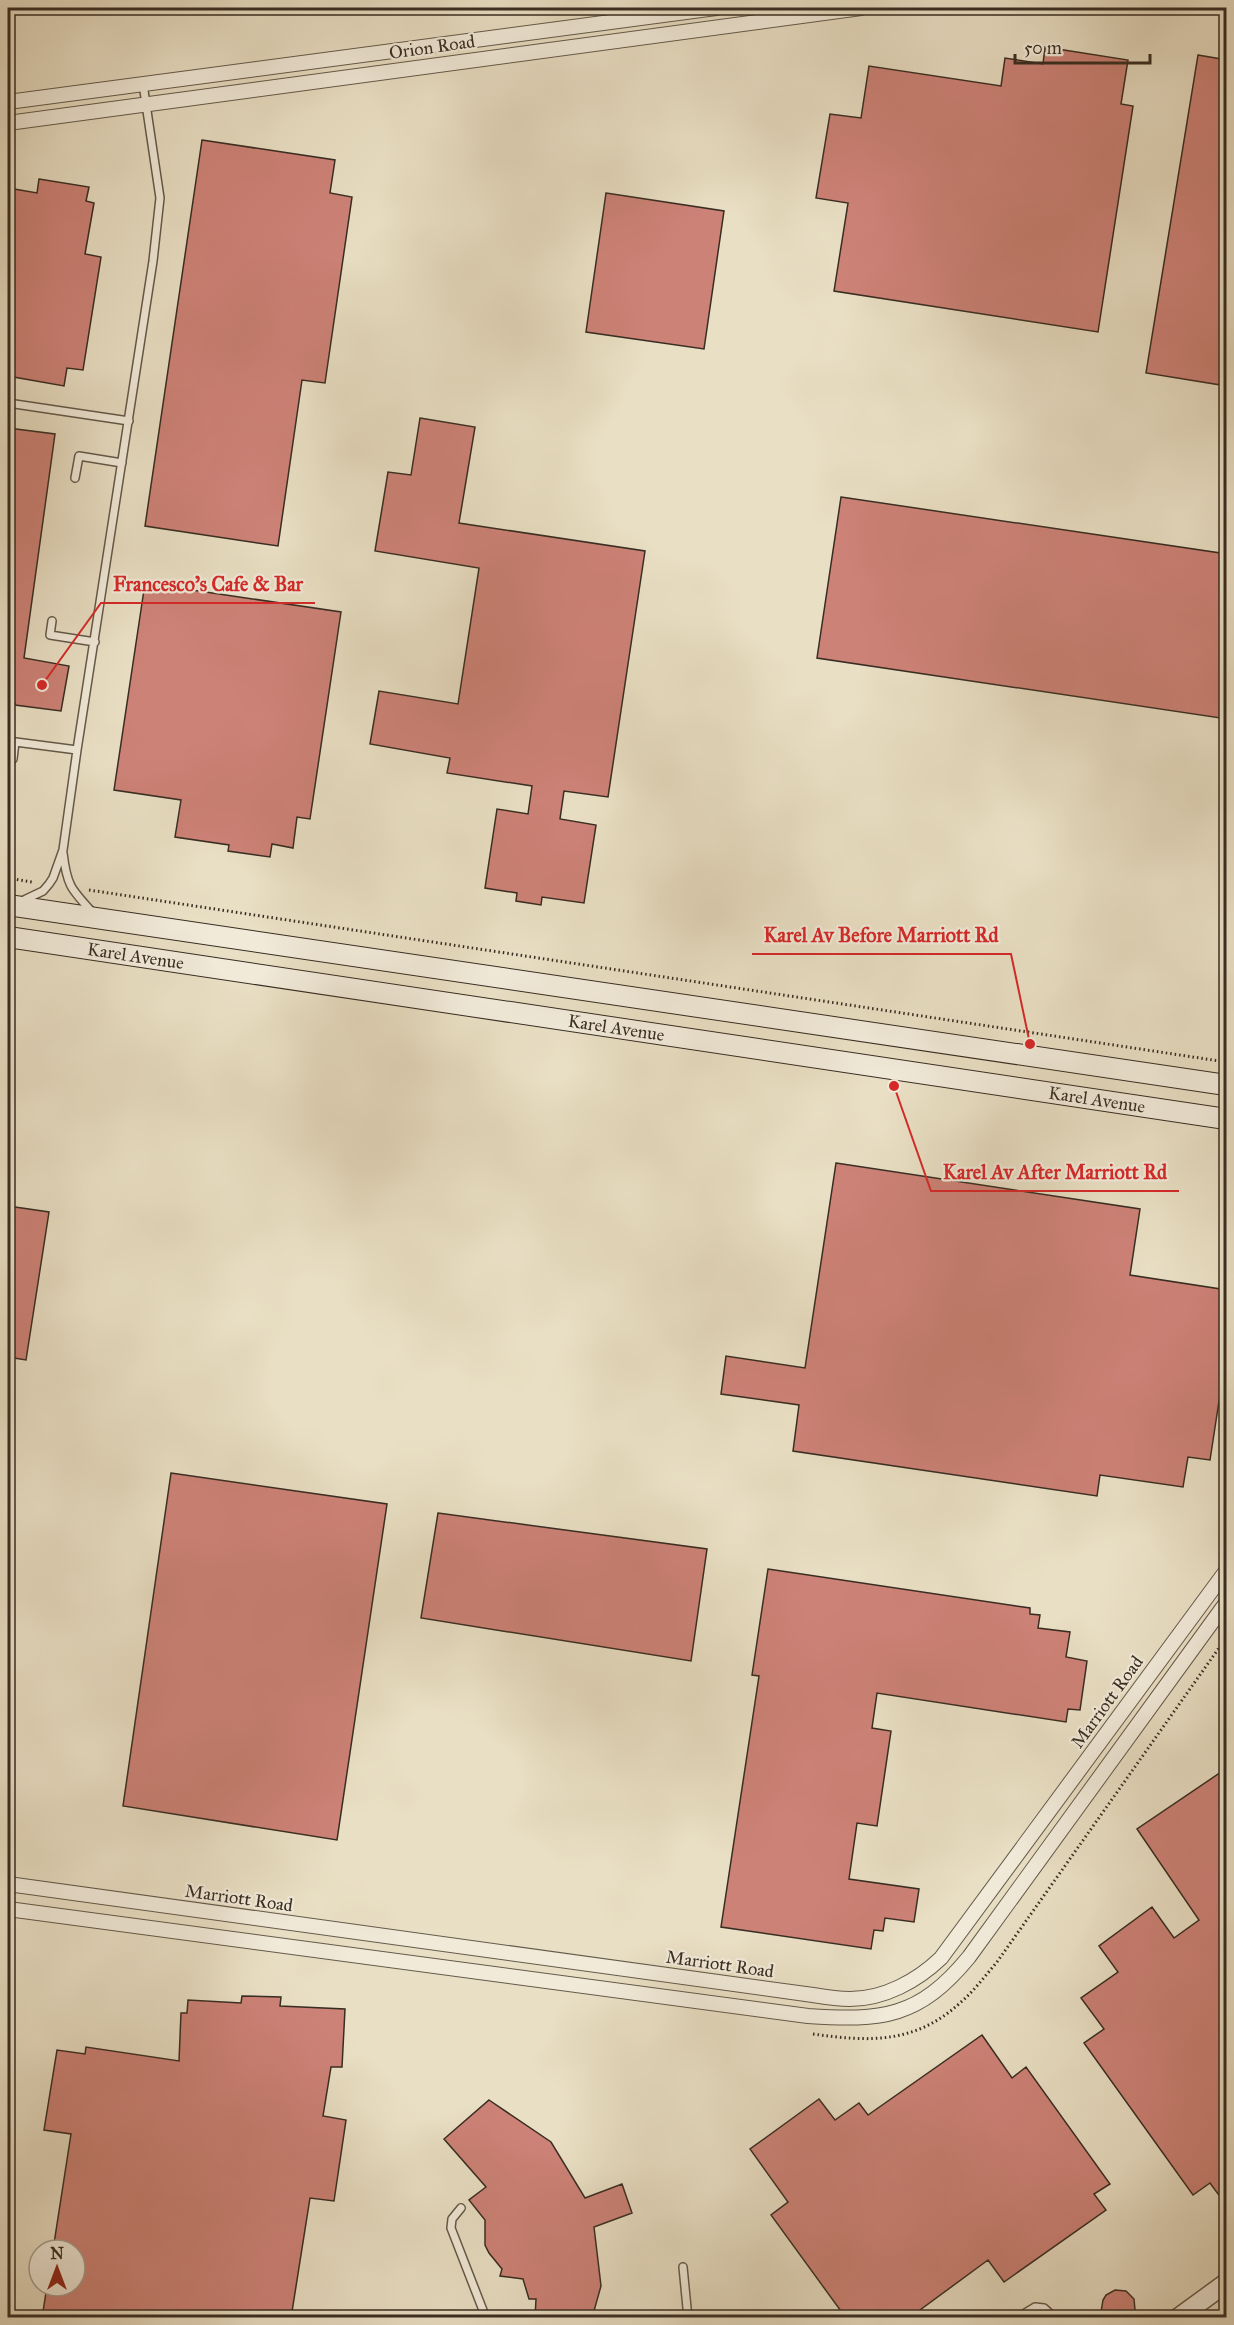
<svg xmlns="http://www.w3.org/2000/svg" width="1234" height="2325" viewBox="0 0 1234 2325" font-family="'IM FELL Great Primer',serif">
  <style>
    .building { fill: #cd8277; stroke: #382d22; stroke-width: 1.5 }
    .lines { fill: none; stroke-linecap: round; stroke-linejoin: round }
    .service-casing { stroke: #645a4a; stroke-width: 10 }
    .minor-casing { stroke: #645a4a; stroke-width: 16 }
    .tertiary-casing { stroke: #645a4a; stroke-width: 21 }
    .secondary-casing { stroke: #382d22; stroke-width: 22 }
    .path { stroke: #382d22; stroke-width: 3; stroke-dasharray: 1.5 3; stroke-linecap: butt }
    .service { stroke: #f1ead9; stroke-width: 7 }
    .minor { stroke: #f1ead9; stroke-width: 14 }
    .tertiary { stroke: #f1ead9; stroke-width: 18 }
    .secondary { stroke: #f1ead9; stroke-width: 20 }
    .labels { text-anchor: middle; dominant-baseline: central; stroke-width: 4.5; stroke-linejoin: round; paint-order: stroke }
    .street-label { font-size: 18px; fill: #382d22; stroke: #f1ead9 }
    .leader { fill: none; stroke: #d62828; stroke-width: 2 }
    .callout-dot { fill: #d62828; stroke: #f1ead9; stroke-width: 2 }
    .callout-label { font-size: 20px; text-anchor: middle; font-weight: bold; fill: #d62828; stroke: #f1ead9; stroke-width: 4.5; stroke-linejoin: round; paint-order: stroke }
  </style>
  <rect width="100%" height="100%" fill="#e9dfc4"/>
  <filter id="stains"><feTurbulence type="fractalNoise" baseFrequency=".00333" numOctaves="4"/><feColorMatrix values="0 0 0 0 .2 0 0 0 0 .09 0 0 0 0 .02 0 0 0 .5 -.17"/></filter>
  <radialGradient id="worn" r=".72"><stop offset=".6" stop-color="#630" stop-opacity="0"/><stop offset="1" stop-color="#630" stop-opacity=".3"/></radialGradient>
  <path class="building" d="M1045,47L1128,60L1121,104L1133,106L1098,332L834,291L848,203L816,198L830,114L861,118L869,66L1001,86L1005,58L1043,64Z
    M1198,55L1227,60V386L1146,373Z
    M202,140L335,160L330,193L352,197L325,383L302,380L278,546L145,526Z
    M39,179L89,187L86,201L94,203L85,254L101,257L83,370L67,368L64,386L8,376V188L37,193Z
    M606,193L724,211L704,349L586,332Z
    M420,418L475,427L459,523L645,551L608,797L564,791L560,819L596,825L584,903L542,897L541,905L516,901L517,893L485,888L497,809L528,814L532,786L447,773L450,758L370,744L379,691L458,704L479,568L375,551L388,472L411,475Z
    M8,428L55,434L24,658L69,666L61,711L15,705V703L8,701Z
    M841,497L1227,554V719L817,658Z
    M145,583L341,612L310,819L297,817L293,848L272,844L270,857L228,851L229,845L175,837L181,800L114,790Z
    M836,1163L1140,1209L1130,1275L1227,1290V1349L1210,1460L1188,1457L1183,1487L1100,1475L1097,1496L793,1451L799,1405L721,1394L726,1356L805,1368Z
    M8,1206L49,1212L26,1360L8,1357Z
    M171,1473L387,1504L337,1840L123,1806Z
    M438,1513L707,1549L691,1661L421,1618Z
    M768,1569L1030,1608V1614L1040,1615L1038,1628L1070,1632L1066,1657L1087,1661L1080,1710L1068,1709L1066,1722L877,1693L872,1728L891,1731L877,1826L857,1823L849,1879L919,1889L914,1922L885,1918L883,1931L874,1930L871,1949L721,1927L759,1676L752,1675Z
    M1227,1768V2206L1210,2183L1193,2195L1084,2043L1104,2029L1081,1998L1118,1972L1099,1946L1152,1907L1174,1938L1199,1920L1137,1829Z
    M242,1996L281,1997L280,2006L345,2009L342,2067H331L323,2116L346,2120L334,2201L310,2198L291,2318H42L47,2286H75V2250H53L71,2134L44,2130L57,2050L85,2054L86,2047L179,2061L181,2013H187L188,2000L241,2003Z
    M982,2035L1012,2078L1026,2067L1110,2184L1094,2194L1106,2210L1004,2282L988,2260L909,2318H846L771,2215L788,2202L750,2149L819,2099L835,2120L859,2103L868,2115Z
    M489,2100L551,2142L585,2198L622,2184L632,2213L594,2227L601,2286L592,2318H535L536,2299H529L523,2279L500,2276L502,2269L489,2253L485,2245V2220L469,2200L486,2187L444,2139Z
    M1115,2290L1126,2291L1134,2299L1135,2310L1132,2318H1100L1103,2300L1106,2295Z"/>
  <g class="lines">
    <defs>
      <path id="service" d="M8,403L129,421
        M75,478L79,456L122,463
        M52,621L50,635L95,642
        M8,741L77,750
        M13,759L15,742
        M63,853C67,886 71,889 93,913
        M22,901L43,891L49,884L53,878L63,850L77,750L153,261L160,198L143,84
        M461,2208L452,2219L451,2228L486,2318
        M683,2267L688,2318
        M1017,2318L1035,2307L1044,2308L1055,2318"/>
      <path id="minor" d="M8,102L716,8
        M8,123L861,8
        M8,1884L813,1995C825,1997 838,1999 850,1999C884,1999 917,1981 941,1958L1226,1571
        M8,1909L808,2016C882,2021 919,2018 969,1957L1226,1603"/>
      <path id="tertiary" d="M1178,2318L1226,2283"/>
      <g id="secondary">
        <path d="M8,905L1226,1085"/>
        <path id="s1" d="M8,937L1226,1119"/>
      </g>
    </defs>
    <use href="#service" class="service-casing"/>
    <use href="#minor" class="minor-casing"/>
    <use href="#tertiary" class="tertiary-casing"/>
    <use href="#secondary" class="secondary-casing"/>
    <path class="path" d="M8,878L32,882
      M89,890L1226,1062
      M813,2034C869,2042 915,2044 960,2003C974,1991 985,1976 997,1962L1226,1638"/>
    <use href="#service" class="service"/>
    <use href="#minor" class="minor"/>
    <use href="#tertiary" class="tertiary"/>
    <use href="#secondary" class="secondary"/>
  </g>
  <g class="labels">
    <g class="street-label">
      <text transform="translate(432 47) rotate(-8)">Orion Road</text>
      <text stroke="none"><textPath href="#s1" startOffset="129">Karel Avenue</textPath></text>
      <text stroke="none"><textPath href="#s1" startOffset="615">Karel Avenue</textPath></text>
      <text stroke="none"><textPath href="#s1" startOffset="1101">Karel Avenue</textPath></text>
      <text transform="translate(1107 1702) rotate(-54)">Marriott Road</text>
      <text transform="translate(239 1898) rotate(8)">Marriott Road</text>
      <text transform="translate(720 1964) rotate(8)">Marriott Road</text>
    </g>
  </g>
  <path class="leader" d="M42 685L101 603H315M1030 1044L1011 954H752M894 1086L931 1191H1179"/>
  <g class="callout-dot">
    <circle cx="42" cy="685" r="6"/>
    <circle cx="1030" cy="1044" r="6"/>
    <circle cx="894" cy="1086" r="6"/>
  </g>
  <g class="callout-label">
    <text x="208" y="591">Francesco's Cafe &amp; Bar</text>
    <text x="881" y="942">Karel Av Before Marriott Rd</text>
    <text x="1055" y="1179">Karel Av After Marriott Rd</text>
  </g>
  <rect width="1234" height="2325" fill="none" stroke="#e9dfc4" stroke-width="30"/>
  <rect x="9" y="9" width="1216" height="2307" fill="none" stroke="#382d22" stroke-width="3"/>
  <rect x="15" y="15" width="1204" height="2295" fill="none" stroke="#382d22" stroke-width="1.5"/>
  <g transform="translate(57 2268)"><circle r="28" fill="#f1ead9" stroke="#a79e90" stroke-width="1.5"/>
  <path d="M0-4.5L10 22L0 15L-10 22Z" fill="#8f2418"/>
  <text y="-9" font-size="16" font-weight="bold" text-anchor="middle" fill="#382d22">N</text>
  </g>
  <path d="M1015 54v9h135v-9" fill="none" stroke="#382d22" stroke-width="3"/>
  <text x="1024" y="54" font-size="18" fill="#382d22" stroke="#f1ead9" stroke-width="4.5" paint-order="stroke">50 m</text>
  <rect width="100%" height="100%" filter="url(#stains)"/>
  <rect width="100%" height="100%" fill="url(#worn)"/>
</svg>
